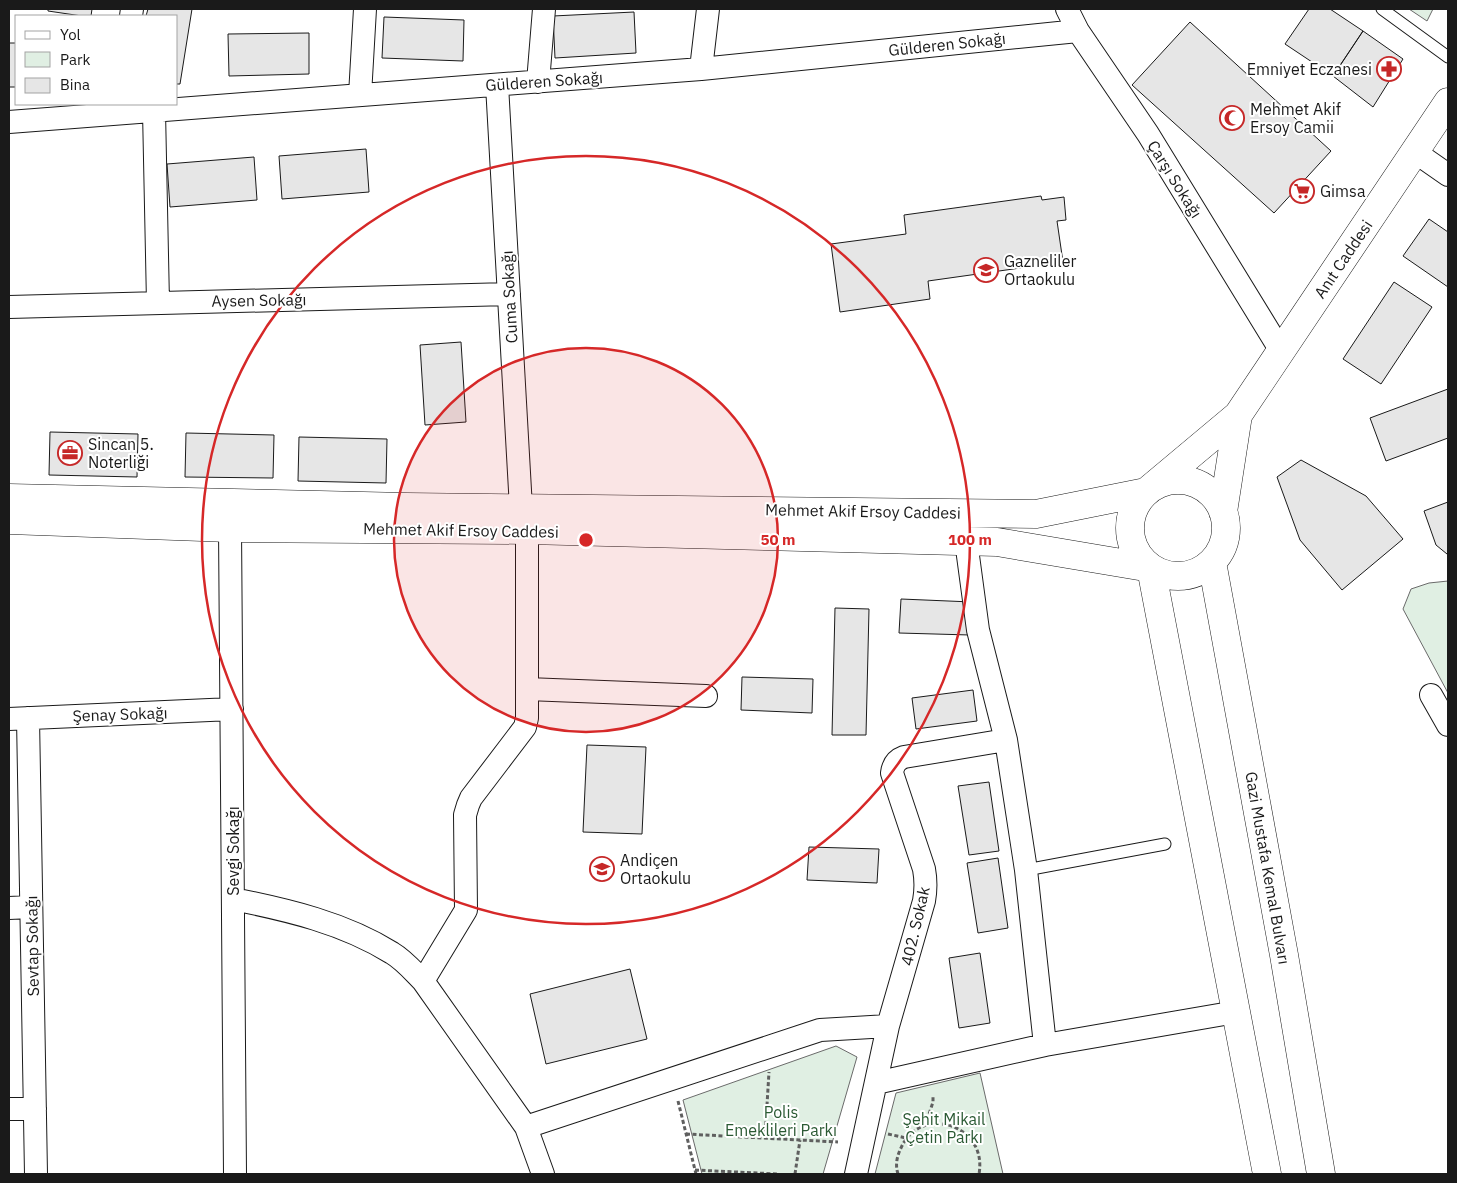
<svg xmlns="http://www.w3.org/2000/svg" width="1457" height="1183" viewBox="0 0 1457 1183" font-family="'IBM Plex Sans',sans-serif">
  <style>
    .green { fill: #e0efe3; stroke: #6a6a6a }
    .building { fill: #e6e6e6; stroke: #1a1a1a }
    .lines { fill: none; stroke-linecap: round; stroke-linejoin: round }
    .service-casing { stroke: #1a1a1a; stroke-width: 13 }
    .minor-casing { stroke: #1a1a1a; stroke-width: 24 }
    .secondary-casing { stroke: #1a1a1a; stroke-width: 29 }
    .path { stroke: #5f5f5f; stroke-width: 3; stroke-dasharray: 4 2.5; stroke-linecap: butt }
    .service { stroke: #fff; stroke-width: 11 }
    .minor { stroke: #fff; stroke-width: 22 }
    .secondary { stroke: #fff; stroke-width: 28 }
    .ring { fill: none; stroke: #d62828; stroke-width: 2.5 }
    .labels { text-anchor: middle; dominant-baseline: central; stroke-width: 4; stroke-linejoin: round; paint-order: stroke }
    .street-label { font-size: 16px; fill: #1a1a1a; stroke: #fff }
    .poi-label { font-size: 16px; fill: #1a1a1a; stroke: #fff; text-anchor: start }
    .park-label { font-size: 16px; fill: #2b5a34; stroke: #fff }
    .centre { fill: #d62828; stroke: #fff; stroke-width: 2.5 }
    .ring-label { font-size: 15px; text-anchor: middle; font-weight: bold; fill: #d62828; stroke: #fff; stroke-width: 4; stroke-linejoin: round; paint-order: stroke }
  </style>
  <rect width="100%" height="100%" fill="#fff"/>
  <path class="green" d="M1409,9H1433L1427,21Z
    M1448,581V693L1403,609L1411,589L1429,583Z
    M836,1046L857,1057L823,1174H702L683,1100Z
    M980,1073L1003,1174H875L896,1093Z"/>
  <path class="building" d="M48,9H92L91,16H82L48,11Z
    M148,9H192L180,84H176V16H146Z
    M1309,9H1330L1363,31L1333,76L1285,44Z
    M634,12L636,53L555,58L553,16Z
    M384,17L464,20L463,61L382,58Z
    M1190,22L1331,151L1274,213L1132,85Z
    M1363,31L1403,59L1373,107L1333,76Z
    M309,33V74L229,76L228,34Z
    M9,43H16V87H9Z
    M366,149L369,192L282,199L279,156Z
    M254,157L257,200L170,207L167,164Z
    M1041,196L1042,200L1064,197L1066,220L1057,221L1063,262L928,281L930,299L840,312L831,244L906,234L904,215Z
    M1429,219L1448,232V287L1403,256Z
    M1394,282L1432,307L1381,384L1343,359Z
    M461,342L466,422L425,425L420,345Z
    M1448,389V438L1386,461L1370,418Z
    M50,432L138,434L137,477L49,475Z
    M186,433L274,435L273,478L185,477Z
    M299,437L387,439L386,483L298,481Z
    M1301,460L1366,496L1403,539L1342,590L1300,540L1277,477Z
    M1448,502V553L1447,554L1436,545L1424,511Z
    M901,599L972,602L970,635L899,633Z
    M835,608L869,609L866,735H832Z
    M742,677L813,679L812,713L741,710Z
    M973,690L977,721L916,729L912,698Z
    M587,745L646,747L642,834L583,832Z
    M989,782L999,851L969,855L958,786Z
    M809,847L879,849L877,883L807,880Z
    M998,858L1008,928L978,933L967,863Z
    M980,953L990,1023L959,1028L949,958Z
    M630,969L647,1039L546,1064L530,994Z"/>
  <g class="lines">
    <defs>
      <path id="service" d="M1382,9L1448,57
        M1026,870L1165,844"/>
      <path id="minor" d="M1067,9L1078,31L1148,134L1281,351
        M131,16L132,9
        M701,69L708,9
        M538,82L544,9
        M497,85L521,508
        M360,95L365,9
        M154,111L158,303
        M9,122L701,69L1078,31
        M1415,152L1448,175
        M9,307L509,294
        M230,528L235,1174
        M966,541L978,630L1006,740L1026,870L1045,1045
        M527,689L706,696
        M1431,695L1448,725
        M28,718L36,1174
        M9,719L232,709
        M233,899C288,910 344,923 392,953C404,960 413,971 423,981L526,1127L543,1174
        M9,908L31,907
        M423,981L466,910L465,815L468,805L471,798L525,727L527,718V530
        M876,1083L1045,1045L1236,1012
        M9,1109H35
        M526,1127L820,1030L888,1026
        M856,1174L888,1026L924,901C926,890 926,880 924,869L892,773C893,765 896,760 904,757L1006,740"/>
      <path id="secondary" d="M1130 528a48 48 0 1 1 96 0a48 48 0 1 1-96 0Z
        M9,498L407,507L1036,514L1146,492L1238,415L1448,102
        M1223,512L1238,415
        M9,520L230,528L527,530L997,542L1151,568L1267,1174
        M1212,562L1284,955L1321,1174"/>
    </defs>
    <use href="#service" class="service-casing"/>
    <use href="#minor" class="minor-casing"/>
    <use href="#secondary" class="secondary-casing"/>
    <path class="path" d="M678,1101L696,1174
      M925,1126L933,1102V1095
      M686,1134L838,1142
      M888,1134L906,1138
      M765,1138L769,1072
      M695,1170L777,1174
      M795,1174L800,1140
      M898,1174C895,1165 897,1156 901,1148C920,1104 988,1124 979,1174"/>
    <use href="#service" class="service"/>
    <use href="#minor" class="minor"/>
    <use href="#secondary" class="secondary"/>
  </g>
  <circle cx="586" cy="540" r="192" fill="#d62828" fill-opacity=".12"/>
  <g class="ring">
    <circle cx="586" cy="540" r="192"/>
    <circle cx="586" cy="540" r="384"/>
  </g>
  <defs>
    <symbol id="pharmacy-ring" viewBox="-11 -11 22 22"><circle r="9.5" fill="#fff" stroke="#c62828" stroke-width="1.5"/><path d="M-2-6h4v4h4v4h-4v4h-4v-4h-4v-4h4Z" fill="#c62828"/></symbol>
    <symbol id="mosque-ring" viewBox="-11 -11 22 22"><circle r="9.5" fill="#fff" stroke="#c62828" stroke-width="1.5"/><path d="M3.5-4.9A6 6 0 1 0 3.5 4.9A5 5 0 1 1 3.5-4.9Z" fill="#c62828"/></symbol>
    <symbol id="supermarket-ring" viewBox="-11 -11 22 22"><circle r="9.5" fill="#fff" stroke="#c62828" stroke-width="1.5"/><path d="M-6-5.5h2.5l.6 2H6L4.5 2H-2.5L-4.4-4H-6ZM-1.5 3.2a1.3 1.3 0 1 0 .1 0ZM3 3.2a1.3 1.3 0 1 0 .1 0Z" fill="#c62828"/></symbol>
    <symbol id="school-ring" viewBox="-11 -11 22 22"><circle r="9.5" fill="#fff" stroke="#c62828" stroke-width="1.5"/><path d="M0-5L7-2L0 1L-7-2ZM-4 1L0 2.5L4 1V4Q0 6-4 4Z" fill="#c62828"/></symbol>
    <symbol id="office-ring" viewBox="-11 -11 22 22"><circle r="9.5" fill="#fff" stroke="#c62828" stroke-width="1.5"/><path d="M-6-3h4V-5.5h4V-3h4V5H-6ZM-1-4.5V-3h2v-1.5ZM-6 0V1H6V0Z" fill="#c62828"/></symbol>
  </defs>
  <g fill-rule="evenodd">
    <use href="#pharmacy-ring" x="1375" y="55" width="28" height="28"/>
    <use href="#mosque-ring" x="1218" y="104" width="28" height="28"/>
    <use href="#supermarket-ring" x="1288" y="177" width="28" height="28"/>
    <use href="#school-ring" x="972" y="256" width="28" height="28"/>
    <use href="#office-ring" x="56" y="439" width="28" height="28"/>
    <use href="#school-ring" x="588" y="855" width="28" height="28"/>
  </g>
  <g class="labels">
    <g class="street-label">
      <text transform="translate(947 44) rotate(-6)">Gülderen Sokağı</text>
      <text transform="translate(544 81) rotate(-4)">Gülderen Sokağı</text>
      <text transform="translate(1175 179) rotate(58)">Çarşı Sokağı</text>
      <text transform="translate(1343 259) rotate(-56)">Anıt Caddesi</text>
      <text transform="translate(509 297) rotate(-93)">Cuma Sokağı</text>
      <text transform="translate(259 300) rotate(-1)">Aysen Sokağı</text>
      <text transform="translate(863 511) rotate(1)">Mehmet Akif Ersoy Caddesi</text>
      <text transform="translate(461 530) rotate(1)">Mehmet Akif Ersoy Caddesi</text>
      <text transform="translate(120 714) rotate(-2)">Şenay Sokağı</text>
      <text transform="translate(233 851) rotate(-90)">Sevgi Sokağı</text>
      <text transform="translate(1268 868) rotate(80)">Gazi Mustafa Kemal Bulvarı</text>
      <text transform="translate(915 926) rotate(-77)">402. Sokak</text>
      <text transform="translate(32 946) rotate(-91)">Sevtap Sokağı</text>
    </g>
    <g class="poi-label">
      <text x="1372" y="69" text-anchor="end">Emniyet Eczanesi</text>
      <text x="1250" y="109">Mehmet Akif<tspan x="1250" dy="18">Ersoy Camii</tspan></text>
      <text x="1320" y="191">Gimsa</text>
      <text x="1004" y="261">Gazneliler<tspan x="1004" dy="18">Ortaokulu</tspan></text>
      <text x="88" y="444">Sincan 5.<tspan x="88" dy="18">Noterliği</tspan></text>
      <text x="620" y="860">Andiçen<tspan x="620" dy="18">Ortaokulu</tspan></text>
    </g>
    <g class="park-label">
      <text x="781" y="1112">Polis<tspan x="781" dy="18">Emeklileri Parkı</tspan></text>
      <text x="944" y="1119">Şehit Mikail<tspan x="944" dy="18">Çetin Parkı</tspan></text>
    </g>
  </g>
  <circle cx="586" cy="540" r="8" class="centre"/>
  <g class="ring-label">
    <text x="778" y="545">50 m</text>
    <text x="970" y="545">100 m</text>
  </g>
  <rect width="1457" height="1183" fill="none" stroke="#1a1a1a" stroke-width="20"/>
  <rect x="15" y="15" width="162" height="90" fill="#ffffff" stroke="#a3a3a3"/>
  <rect x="25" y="31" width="25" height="8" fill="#ffffff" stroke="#a3a3a3"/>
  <text x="60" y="40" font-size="15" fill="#1a1a1a">Yol</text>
  <rect x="25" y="52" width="25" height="15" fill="#e0efe3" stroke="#a3a3a3"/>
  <text x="60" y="65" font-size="15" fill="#1a1a1a">Park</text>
  <rect x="25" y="78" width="25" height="15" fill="#e6e6e6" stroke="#a3a3a3"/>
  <text x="60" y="90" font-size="15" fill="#1a1a1a">Bina</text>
</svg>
